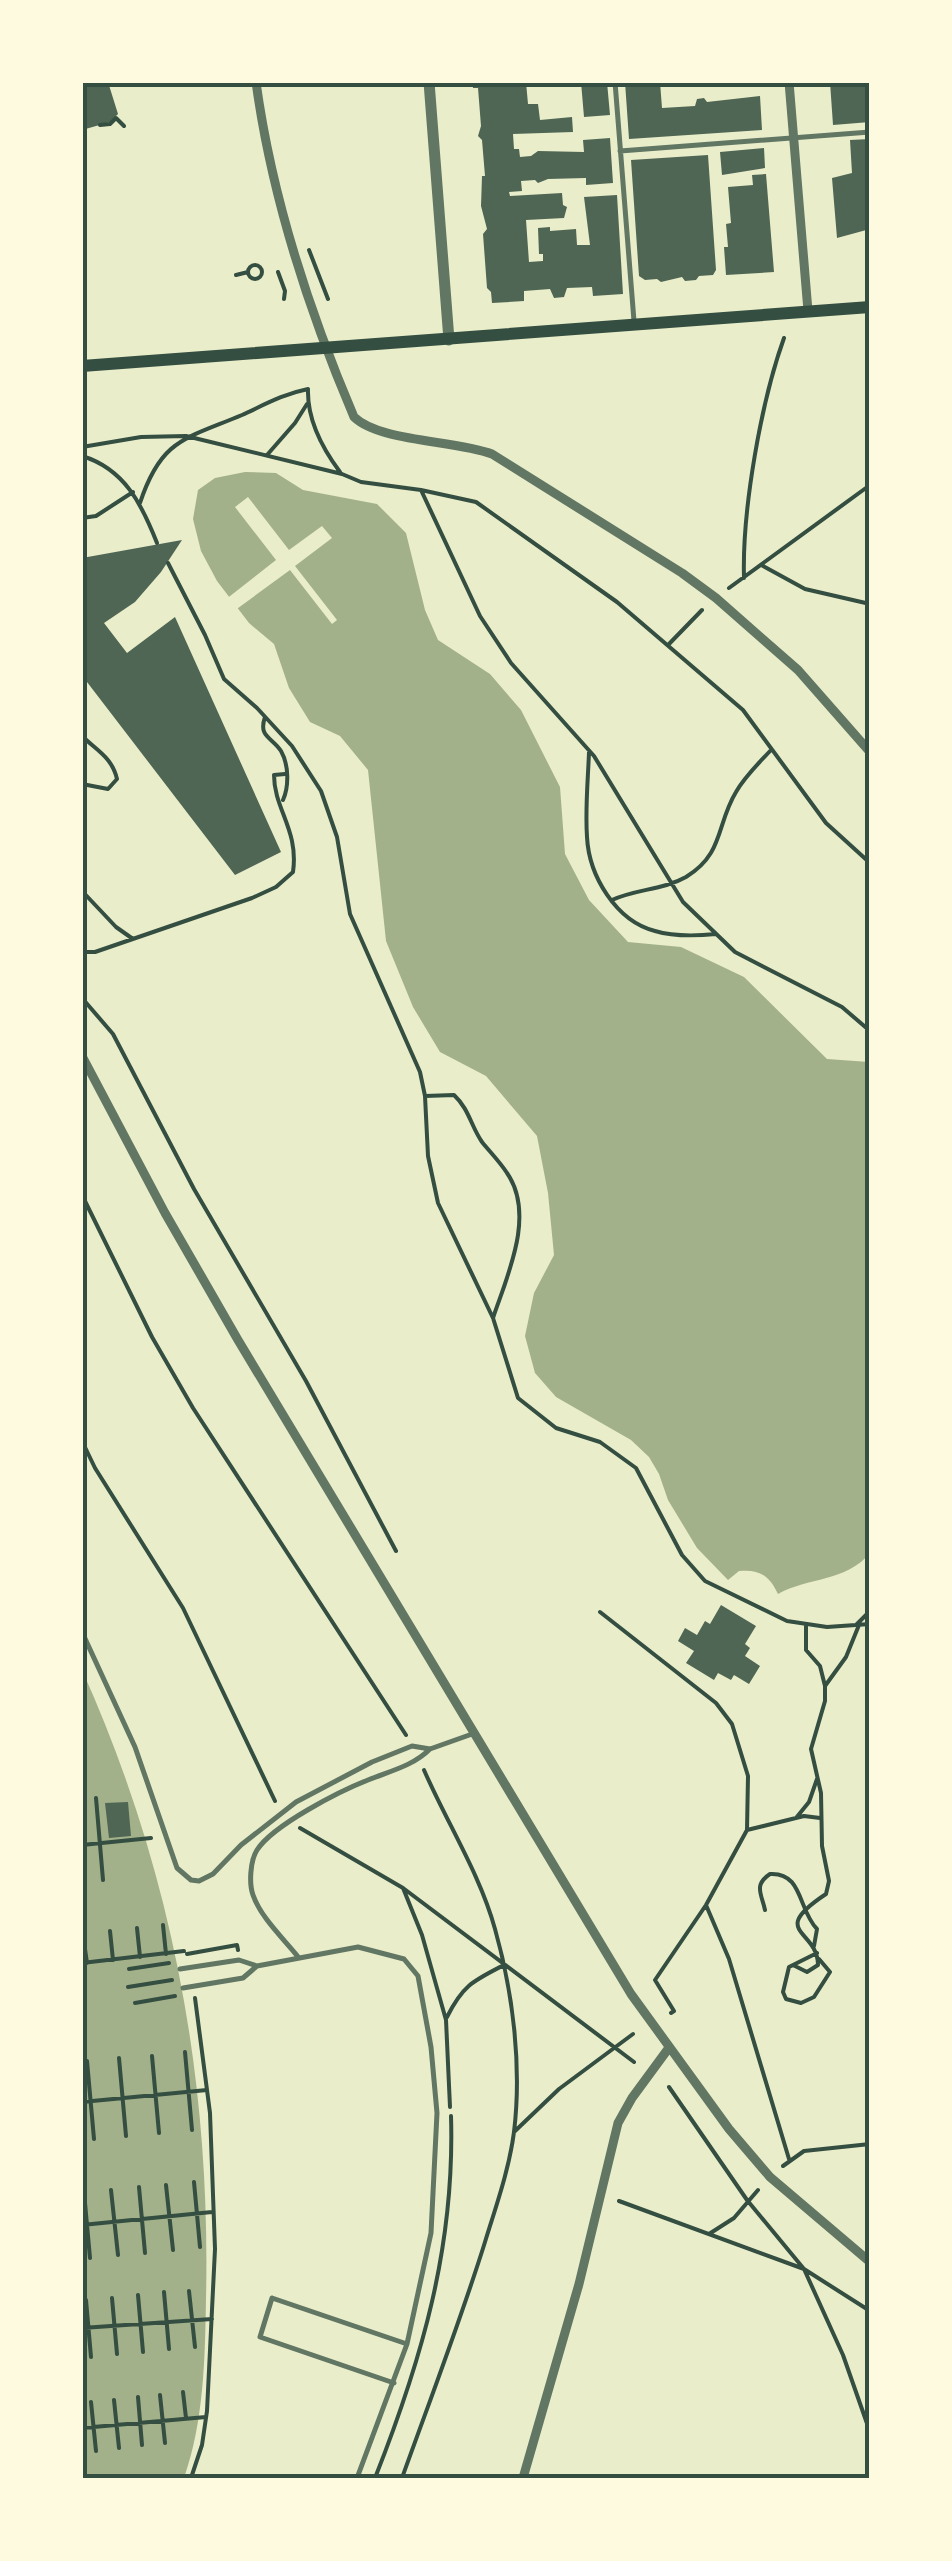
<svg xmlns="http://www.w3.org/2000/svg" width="952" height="2561" viewBox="0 0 952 2561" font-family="'Golos Text',sans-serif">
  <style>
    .water { fill: #a3b18a }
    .pier { fill: #e9edc9 }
    .building { fill: #4f6655 }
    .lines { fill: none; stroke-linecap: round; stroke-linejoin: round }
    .path { stroke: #344e41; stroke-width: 4 }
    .service { stroke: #617663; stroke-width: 5 }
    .minor { stroke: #617663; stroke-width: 9 }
    .tertiary { stroke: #617663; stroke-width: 11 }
    .secondary { stroke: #344e41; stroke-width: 12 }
    .neatline { fill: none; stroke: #344e41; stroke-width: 4 }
  </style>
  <rect width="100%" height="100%" fill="#e9edc9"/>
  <path class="water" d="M245,472L276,473L303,490L377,504L406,533L425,610L438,640L490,674L521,710L560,787L565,854L589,900L628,942L681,947L744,977L827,1059L869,1062L870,1553C846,1582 808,1577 778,1594C769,1575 759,1569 739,1571L728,1580L697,1548L668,1500L659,1474L649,1457L631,1440L556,1397L535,1373L525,1336L534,1293L554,1255L548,1193L537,1136L486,1076L440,1052L413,1007L386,941L368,770L340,736L310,722L289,688L274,644L249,623L217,581L201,551L193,519L198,490L215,478Z
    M82,1670C172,1870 211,2080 206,2298C205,2359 204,2421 184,2478H83Z"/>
  <path class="pier" d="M248,497L289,550L322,526L332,538L295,566L337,620L332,624L290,570L234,611L225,600L276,560L235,507Z"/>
  <path class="building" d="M82,82H108L118,114L110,122L82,130Z
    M472,82H526L528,104H538L540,120L572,117L573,132L513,134L514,149H519L520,157L531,156L538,151L584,152L583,140L610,138L613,183L586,185V178L548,179L538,183L535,180L521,181L522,191L509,192L510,196L562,193L563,205L567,207L564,218L526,220L529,262L543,261V254H539L538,228L550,227V231L576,229L577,245H590L584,197L617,195L623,294L593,296L592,287L567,288L564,297L554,298L550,289L524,291V301L492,303L491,292L487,288L483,234L487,229L481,206L482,176H485L482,140L478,136L481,126L478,88H473Z
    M581,82H607L610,115L584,117Z
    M625,82H660L662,108L695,106L697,99L704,98L707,102L760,96L762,130L629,139Z
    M830,82H870V122L833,125Z
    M870,139V229L837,238L832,178L852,173L850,140Z
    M764,148L765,168L722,175L720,152Z
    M708,155L716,270L713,275L699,276L696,280L685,281L682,277L661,282L657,279L645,280L639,276L631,160Z
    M766,174L774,272L726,275L724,247H728L726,224L731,223L728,187L753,185L752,175Z
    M182,540L161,572L135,602L104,623L127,653L175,617L281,852L235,875L87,682L82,685V558Z
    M721,1605L756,1626L745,1644L750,1648L745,1656L760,1666L749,1684L734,1675L731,1680L718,1673L714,1680L686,1663L694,1651L678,1641L685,1628L697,1635L705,1621L710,1624Z
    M128,1802L131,1836L109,1838L105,1803Z"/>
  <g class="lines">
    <path class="path" d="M100,125L110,124L116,118L124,126
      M309,250L328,299
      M248 272a7 7 0 1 1 14 0a7 7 0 1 1-14 0Z
      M278,272L285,291L284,299
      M236,275L248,272
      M82,447L141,437L186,436L342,474L361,482L421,490L476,502L617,602L743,710L826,823L870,863
      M267,455L295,423L307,404
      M82,456C125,469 142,505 157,543
      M421,490L480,616L511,663L594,756L683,902L735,952L842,1007L870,1031
      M140,503C161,439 185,439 242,415C264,405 283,394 308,389C307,420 322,448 340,472
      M82,518L96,516L133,492
      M168,563L205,635L224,679L257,708L292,746L321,791L337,837L350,914L420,1072L425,1096L428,1156L438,1203L493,1318L518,1398L556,1428L600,1442L636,1468L682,1555L705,1581L787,1621L827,1627L870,1624
      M763,566L805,589L870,604
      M744,578C742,510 761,402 784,338
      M729,588L870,485
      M669,644L702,610
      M265,717C258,737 272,737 281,751C289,765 289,787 283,800
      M82,736C96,750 112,757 117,779L108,789L82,784
      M589,752C588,780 585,809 587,837C589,876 616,921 655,931C675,937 696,936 716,934
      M82,891L116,927L133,939
      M612,900C636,889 663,890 686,877C724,854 716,825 736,792C745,776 759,763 771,750
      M82,952H95L252,898L276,887L293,872C299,830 274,809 274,775L285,774
      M82,998L113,1034L194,1189L306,1381L396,1551
      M425,1096L454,1095C469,1109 471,1126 482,1142C490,1152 500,1162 507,1173C536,1215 507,1276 493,1318
      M82,1195L152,1337L193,1408L406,1735
      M82,1441L95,1468L183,1608L275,1801
      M600,1612L716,1703L732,1724L748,1776L747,1830L706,1905L655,1980L674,2011L671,2013
      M856,1625L870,1611
      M825,1686L846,1657L859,1625
      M96,1798L103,1880
      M796,1818L809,1802L817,1779
      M300,1828L403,1888L634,2062
      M747,1830L804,1816L820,1818
      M82,1845L151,1838
      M403,1888L422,1935L446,2020L450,2107
      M706,1905L729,1959L789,2159
      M765,1910C762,1895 753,1885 770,1874C803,1872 798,1910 817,1929L814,1946
      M163,1925L166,1954
      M137,1928L140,1957
      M110,1931L113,1960
      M83,1935L87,1963
      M817,1953L789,1967L783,1992L786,1999L801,2003L814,1997L830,1972L819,1959
      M187,1954L237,1945L238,1950
      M82,1963L184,1951
      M793,1965L807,1972L818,1965C818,1929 767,1933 826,1894L829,1881L822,1846L821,1793L811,1749L825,1701V1686L820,1666L806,1650V1624
      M129,1969L169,1963
      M128,1987L172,1980
      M135,2003L175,1996
      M447,2017C463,1985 473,1981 504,1965
      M185,2052L192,2130
      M152,2056L159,2133
      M119,2058L126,2136
      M87,2061L94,2139
      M669,2087L747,2200L804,2269L843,2355L870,2432
      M82,2102L207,2090
      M514,2132L559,2089L633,2034
      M783,2166L804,2151L870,2144
      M194,2182L200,2247
      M166,2185L173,2250
      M139,2187L145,2253
      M111,2190L118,2255
      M84,2192L90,2258
      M619,2201L804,2269L870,2311
      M82,2225L212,2212
      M709,2234L734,2218L758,2190
      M189,2291L195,2347
      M164,2292L169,2349
      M138,2295L143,2352
      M112,2298L117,2354
      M86,2300L91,2357
      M82,2328L212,2319
      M183,2392L186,2418
      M160,2395L165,2443
      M138,2397L142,2445
      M114,2400L119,2448
      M91,2402L96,2451
      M82,2428L206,2417
      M191,2478L202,2445L207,2411L215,2249L210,2113L195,1998
      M375,2478C422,2359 455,2246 451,2116
      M402,2478C430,2400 460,2322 485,2242C496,2206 509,2170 514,2132C522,2066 513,1993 495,1929C480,1874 447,1823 424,1770"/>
    <path class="service" d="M615,82L634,321
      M620,151L870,132
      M82,1632L135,1747L177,1868L191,1880L199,1881L213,1874L241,1845L296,1802L372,1762L412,1746L430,1749L475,1733
      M299,1958C284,1939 261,1918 253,1895C249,1884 250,1861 257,1850C273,1825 340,1791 368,1780C390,1771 413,1766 430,1749
      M180,1969L239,1960L257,1966
      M183,1988L243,1978L257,1966L358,1947L404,1959L418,1976L431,2047L437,2113L431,2233L407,2344L357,2478
      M394,2383L260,2337L272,2298L407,2344
      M211,2477L216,2478"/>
    <path class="minor" d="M256,82C272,199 308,309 354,417C380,442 454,440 492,454L682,573L716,598L798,670L870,752
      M789,82L808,311
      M82,1056L165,1213L238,1340L631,1994L729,2129L770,2177L870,2262
      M523,2478L579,2284L618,2123L632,2098L668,2049"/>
    <path class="tertiary" d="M429,82L449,340"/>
    <path class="secondary" d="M82,366L870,307"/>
  </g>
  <rect width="952" height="2561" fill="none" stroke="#fefae0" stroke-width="170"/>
  <rect x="85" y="85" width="782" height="2391" class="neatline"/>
</svg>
